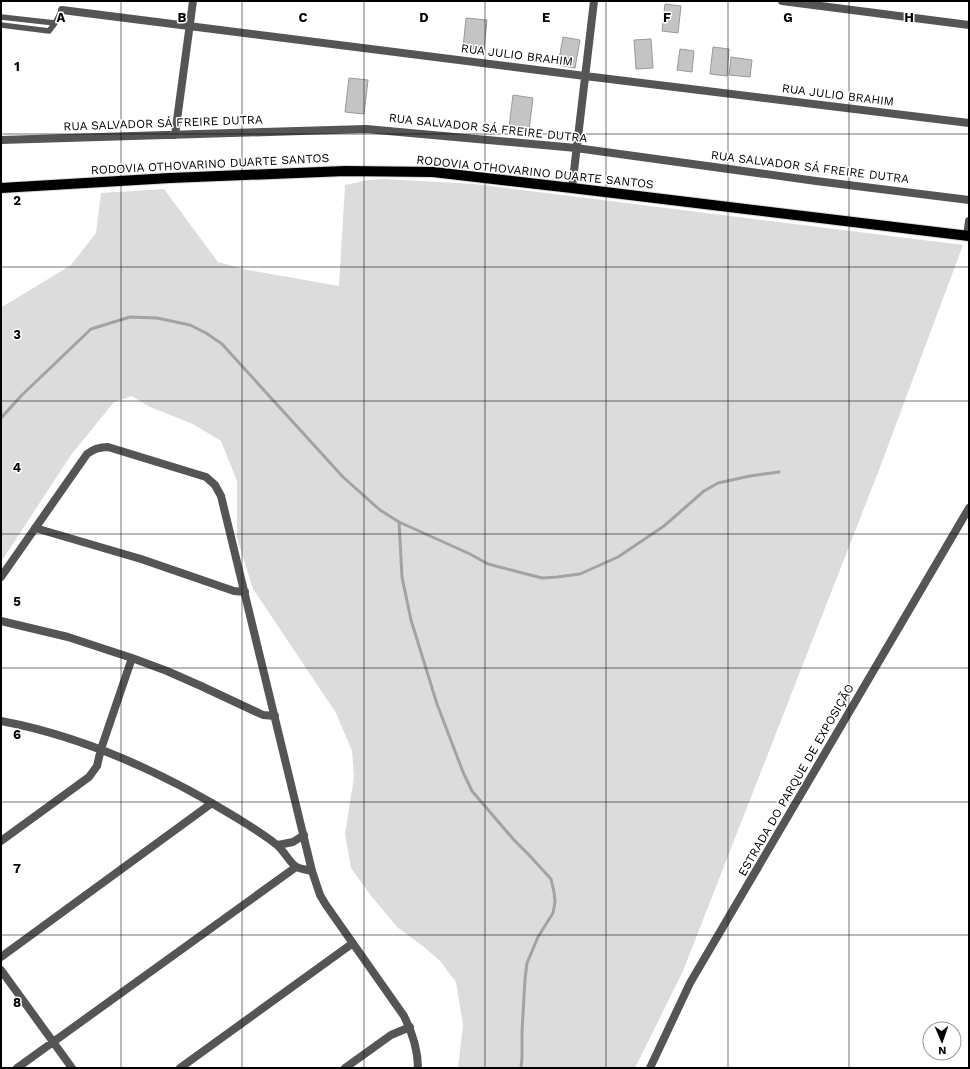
<svg xmlns="http://www.w3.org/2000/svg" width="970" height="1069" viewBox="0 0 970 1069" font-family="'Work Sans',sans-serif">
  <style>
    .green { fill: #dcdcdc }
    .lines { fill: none; stroke-linecap: round; stroke-linejoin: round }
    .stream { stroke: #a3a3a3; stroke-width: 3 }
    .building { fill: #c4c4c4; stroke: #999 }
    .primary-casing { stroke: #dbdbdb; stroke-width: 12 }
    .service { stroke: #555; stroke-width: 5.5 }
    .minor { stroke: #555; stroke-width: 8 }
    .tertiary { stroke: #555; stroke-width: 8 }
    .primary { stroke: #000; stroke-width: 10 }
    .grid { fill: none; stroke: #000; stroke-width: 1; stroke-opacity: 0.55 }
    .labels { text-anchor: middle; dominant-baseline: central; stroke-width: 3; stroke-linejoin: round; paint-order: stroke }
    .street-label { font-size: 12px; fill: #000; stroke: #fff }
    .grid-label { font-size: 13px; text-anchor: middle; font-weight: bold; fill: #000; stroke: #fff; stroke-width: 3; stroke-linejoin: round; paint-order: stroke }
  </style>
  <rect width="100%" height="100%" fill="#fff"/>
  <path class="green" d="M384,179L475,184L963,245L879,470L683,971L635,1068H458L463,1025L456,982L440,961L424,947L397,927L372,897L351,868L345,834L354,777L352,751L336,713L253,589L237,538V481L221,441L193,424L150,407L132,396L114,402L71,455L1,562V309L2,307L71,265L96,233L101,193L164,189L218,262L248,270L339,286L345,185L368,180Z"/>
  <g class="lines">
    <path class="stream" d="M1,418L22,395L91,329L130,317L157,318L190,325L206,333L222,344L343,477L380,510L399,522L470,554L488,564L511,570L542,578L557,577L580,574L618,557L664,526L704,491L718,483L750,476L779,472
      M399,522L402,577L411,620L437,704L463,772L472,791L514,840L529,855L551,879L554,892L555,902L553,913L538,937L527,963L525,979L522,1032V1057L521,1068"/>
  </g>
  <path class="building" d="M665,4L681,6L678,33L662,31Z
    M466,18L487,20L484,50L463,48Z
    M563,37L580,40L575,68L558,65Z
    M651,39L653,68L636,69L634,40Z
    M713,47L729,49L727,76L710,74Z
    M680,49L694,51L692,72L677,70Z
    M731,57L752,60L750,77L729,75Z
    M349,78L368,80L364,114L345,112Z
    M513,95L533,98L529,130L509,127Z"/>
  <g class="lines">
    <defs>
      <path id="primary" d="M1,188L170,178L345,171L433,172L572,188L969,236"/>
    </defs>
    <use href="#primary" class="primary-casing"/>
    <path class="service" d="M1,17L55,23
      M1,25L49,31L55,23L62,10"/>
    <path class="minor" d="M782,1L969,25
      M62,10L585,76L969,123
      M175,135L193,1
      M1,140L366,129L576,148L816,181L969,200
      M572,188L594,1
      M35,528L141,559L234,591L245,592
      M1,577L87,454C93,449 99,447 108,447L206,477L215,485L221,496L312,871L320,895L326,905L404,1016C412,1032 418,1050 418,1068
      M1,621L68,637L132,658L167,671L201,686L263,715L275,716
      M1,721C86,737 164,773 237,818C250,826 265,835 277,845C284,851 288,860 295,866C299,869 307,870 312,871
      M1,841L89,777L97,766L101,749L132,658
      M278,845L293,842L304,835
      M1,957L212,803
      M1,970L72,1068
      M17,1068L296,867
      M180,1068L353,943
      M345,1068L391,1035L410,1027
      M650,1068L690,983L969,508"/>
    <path class="tertiary" d="M967,236L969,221"/>
    <use href="#primary" class="primary"/>
  </g>
  <path class="grid" d="M121,1V1068M242,1V1068M364,1V1068M485,1V1068M606,1V1068M728,1V1068M849,1V1068M1,134H969M1,267H969M1,401H969M1,534H969M1,668H969M1,802H969M1,935H969"/>
  <g class="labels">
    <g class="street-label">
      <text transform="translate(517 55) rotate(7)">RUA JULIO BRAHIM</text>
      <text transform="translate(838 95) rotate(7)">RUA JULIO BRAHIM</text>
      <text transform="translate(163 123) rotate(-2)">RUA SALVADOR SÁ FREIRE DUTRA</text>
      <text transform="translate(488 128) rotate(6)">RUA SALVADOR SÁ FREIRE DUTRA</text>
      <text transform="translate(210 164) rotate(-3)">RODOVIA OTHOVARINO DUARTE SANTOS</text>
      <text transform="translate(810 167) rotate(7)">RUA SALVADOR SÁ FREIRE DUTRA</text>
      <text transform="translate(535 172) rotate(6)">RODOVIA OTHOVARINO DUARTE SANTOS</text>
      <text transform="translate(796 780) rotate(-60)">ESTRADA DO PARQUE DE EXPOSIÇÃO</text>
    </g>
  </g>
  <g class="grid-label">
    <text x="61" y="22">A</text>
    <text x="182" y="22">B</text>
    <text x="303" y="22">C</text>
    <text x="424" y="22">D</text>
    <text x="546" y="22">E</text>
    <text x="667" y="22">F</text>
    <text x="788" y="22">G</text>
    <text x="909" y="22">H</text>
    <text x="17" y="71">1</text>
    <text x="17" y="205">2</text>
    <text x="17" y="339">3</text>
    <text x="17" y="472">4</text>
    <text x="17" y="606">5</text>
    <text x="17" y="739">6</text>
    <text x="17" y="873">7</text>
    <text x="17" y="1007">8</text>
  </g>
  <rect width="970" height="1069" fill="none" stroke="#000000" stroke-width="4"/>
  <g transform="translate(942 1041) rotate(178)"><circle r="19" fill="#ffffff" stroke="#999999"/>
  <path d="M0-3L7 15L0 10L-7 15Z" fill="#000000"/>
  <text y="-6" font-size="11" font-weight="bold" text-anchor="middle" fill="#000000">N</text>
  </g>
</svg>
